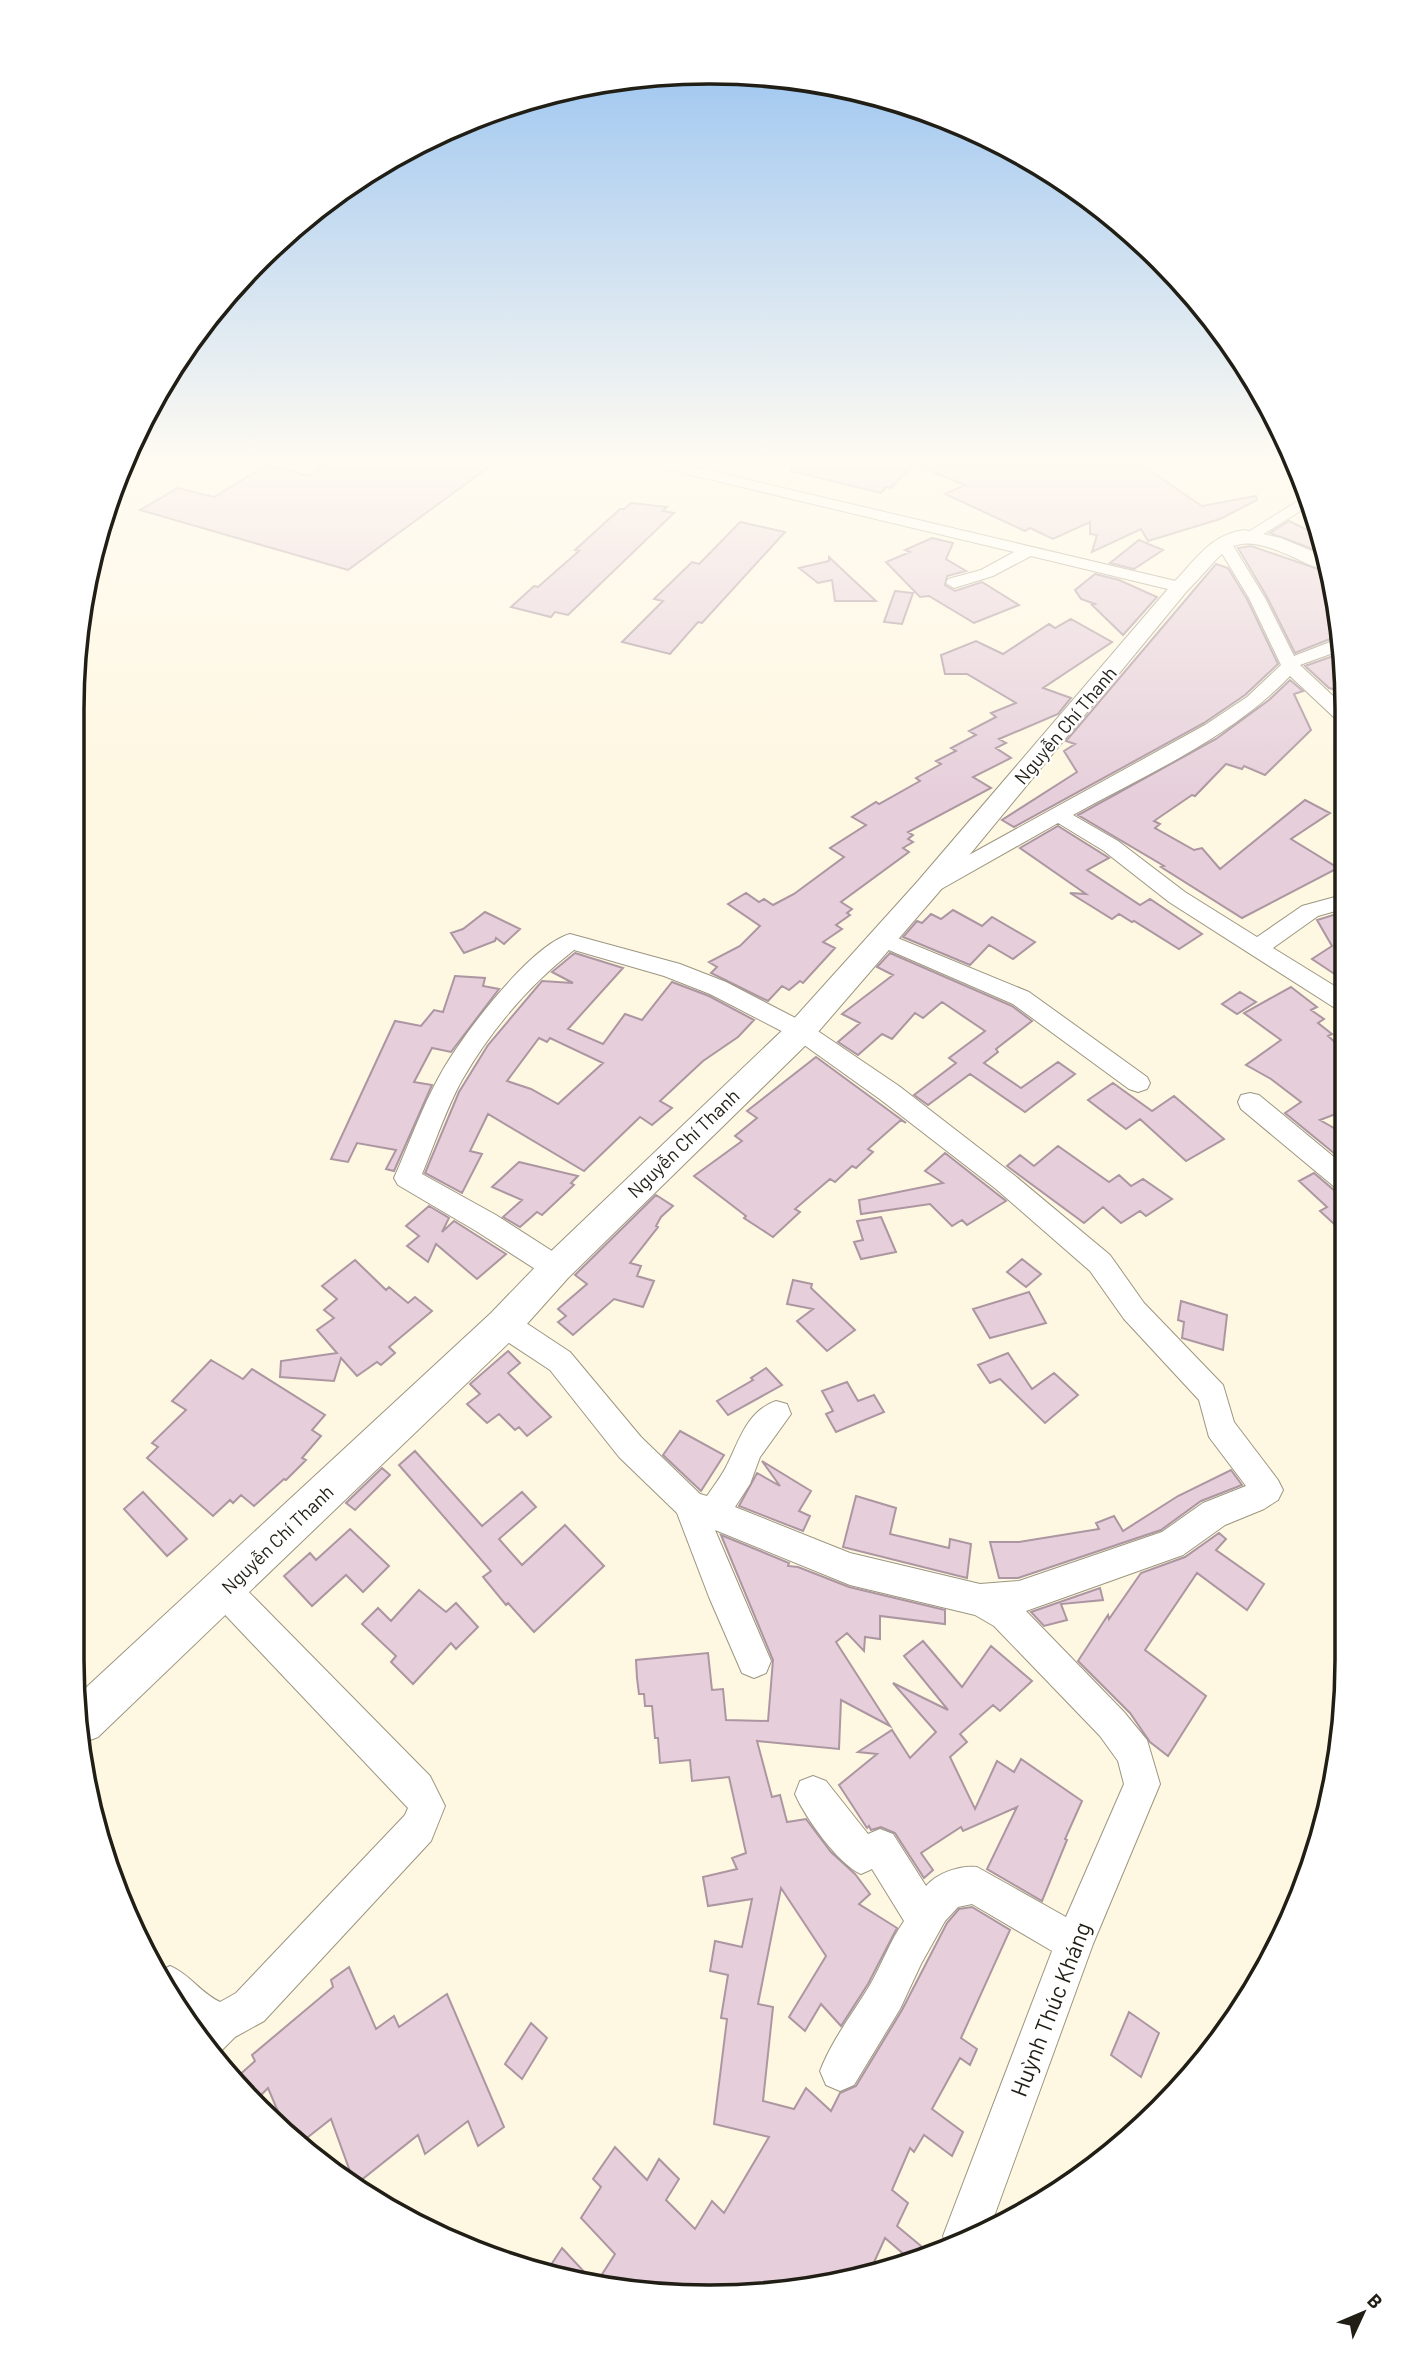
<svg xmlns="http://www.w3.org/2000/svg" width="1419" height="2369" viewBox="0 0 1419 2369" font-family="Barlow,sans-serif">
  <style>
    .building { fill: #e6cfdb; stroke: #ac96a1; stroke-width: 2; fill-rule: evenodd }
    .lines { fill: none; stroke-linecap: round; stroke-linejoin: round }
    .minor-casing { stroke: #9c9681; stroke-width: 2 }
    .major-casing { stroke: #9c9681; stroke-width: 2 }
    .minor { fill: #fff; fill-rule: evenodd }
    .major { fill: #fff; fill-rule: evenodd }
    .labels { text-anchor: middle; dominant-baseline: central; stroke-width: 5; stroke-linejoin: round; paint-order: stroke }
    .street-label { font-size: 19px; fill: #201e15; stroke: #fff }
    .near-street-label { font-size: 23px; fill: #201e15; stroke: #fff }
    .rim { fill: none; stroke: #201e15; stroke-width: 3.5 }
  </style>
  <rect width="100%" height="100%" fill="#fef7e1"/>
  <path class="building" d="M326,464H493L348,570L140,510L178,488L214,497L267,465L308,476Z
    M792,464H914L891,488L886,487L881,493L791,471Z
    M1140,464L1202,506L1256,496L1257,500L1220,519L1148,541L1141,529L1092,552L1097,535L1090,534V522L1053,539L1030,528L1025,531L945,494L965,485L917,465Z
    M631,503L667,507L663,511L674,513L568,615L555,612L551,617L511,607L534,586L538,587L579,551L575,550L620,509H624Z
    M1289,521L1320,536L1323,553L1270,533Z
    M740,522L785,532L702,623L698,622L670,654L622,642L663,601L654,599L692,562L699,564L706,557Z
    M932,538L953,543L946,559L966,571L947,576L945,585L955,591L982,582L1019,605L974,623L929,596L920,597L886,562L910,552L905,550Z
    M1139,540L1163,550L1134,569L1110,563Z
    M1251,546L1327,572L1336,615H1332L1330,639L1295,653L1267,597L1238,548Z
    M829,557L848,575L876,601H835L832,580L818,583L799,568L829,561Z
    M1216,564L1228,568L1247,599L1278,664L1245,695L1204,723L1014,827L1002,820L1077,772L1064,751L1075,744L1066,741Z
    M1095,574L1119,580L1157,597L1123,635L1092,605L1095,604L1081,599L1075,590Z
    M895,591L913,593L902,624L884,622Z
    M1071,619L1112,642L1043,688L1071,698L1058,714L999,739L1006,743L996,748L1011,758L973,777L991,788L908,832L913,835L908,839L913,842L903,848L909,852L841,902L852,909L847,913L850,915L836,925L842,929L823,942L835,948L803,983L800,981L789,990L782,986L768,1001L711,973L717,967L709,962L740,946L760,926L728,904L746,893L759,902L764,899L773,905L794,894L844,857L830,848L866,825L852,817L876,802L879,804L920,781L916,778L941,764L936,761L956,751L951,748L976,735L969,731L996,717L991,713L1016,703L967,674H945L941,655L976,641L1003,654L1049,624L1055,628Z
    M1336,655H1343L1346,667V677L1340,691L1329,688L1305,666Z
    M1290,680L1303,691L1294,694L1311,730L1265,775L1244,766L1242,769L1226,764L1195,796L1192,795L1154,821L1160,824L1155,828L1194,850L1202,848L1220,869L1305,800L1330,813L1291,839L1338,868L1242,918L1161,867L1164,866L1078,815L1216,739L1269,700Z
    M1058,826L1109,858L1087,870L1140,905L1150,899L1202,934L1179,949L1134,921L1132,922L1119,914L1112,919L1070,893L1086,894L1020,848Z
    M953,910L982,926L992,917L1035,942L1013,959L989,945L970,965L903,937L917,921L922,923L931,914L941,919Z
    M1346,911V971L1336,975L1312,959L1332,946L1317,920Z
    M485,912L520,929L504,944L496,938L495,941L464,953L451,933L463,929Z
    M575,953L623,968L568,1029L603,1044L625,1014L642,1020L672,982L709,996L754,1020L738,1037L703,1061L660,1101L672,1108L652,1125L640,1117L584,1171L488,1114L470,1151L482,1154L462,1193L425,1173L459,1092L488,1045L542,981L573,983L552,972ZM539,1038L547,1042L550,1038L603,1063L558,1104L531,1089L507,1081Z
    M890,953L1012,1006L1032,1021L996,1049L998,1052L984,1063L1021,1088L1058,1062L1075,1074L1025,1112L970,1074L928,1105L914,1095L956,1063L949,1058L985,1031L942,1002L923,1018L915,1013L892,1039L882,1034L858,1055L838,1042L860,1023L842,1014L893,975L877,967Z
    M455,976L485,978L483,986L499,989L451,1052L432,1048L414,1082L432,1085L394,1171L386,1169L396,1150L357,1143L348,1162L331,1159L395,1021L421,1026L434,1010L443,1012Z
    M1291,987L1317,1007L1311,1010L1324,1019L1318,1023L1332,1034L1328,1036L1346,1052V1110L1320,1120L1346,1135V1163L1285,1113L1301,1102L1271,1079L1246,1065L1281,1040L1244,1013Z
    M1240,992L1256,1002L1237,1014L1222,1004Z
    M816,1057L906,1123L901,1120L868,1149L873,1152L856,1168L852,1166L835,1182L830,1179L795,1209L800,1212L773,1237L744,1218L746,1216L694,1176L742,1141L735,1136L757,1118L747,1111Z
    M1113,1083L1152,1111L1174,1096L1224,1139L1186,1161L1140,1119L1126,1129L1088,1100Z
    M1058,1146L1109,1182L1119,1175L1131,1186L1143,1179L1172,1199L1146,1216L1140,1211L1121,1223L1103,1207L1084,1223L1007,1166L1020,1155L1034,1166Z
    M945,1153L1006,1201L967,1225L962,1220L952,1226L930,1204L861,1214L859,1200L943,1183L925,1171Z
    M519,1162L578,1176L571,1183L574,1185L542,1215L537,1212L520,1227L503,1217L522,1200L492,1187Z
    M1314,1173L1335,1191L1346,1194V1235L1320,1211L1327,1207L1299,1181Z
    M656,1195L673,1206L661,1217L656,1226L658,1227L630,1263L641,1266L637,1276L654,1281L643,1307L614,1299L573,1335L558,1322L566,1316L558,1309L587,1284L575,1275Z
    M429,1206L449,1218L442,1232L454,1221L506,1254L477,1279L436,1244L428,1262L407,1246L419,1236L406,1226Z
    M881,1217L896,1252L861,1259L854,1242L863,1240L857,1221Z
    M1022,1259L1041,1274L1026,1287L1007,1272Z
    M355,1260L386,1290L389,1287L408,1303L415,1297L432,1311L389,1347L395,1353L381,1365L377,1362L357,1376L341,1358L334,1381L280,1377L281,1361L337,1353L317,1330L334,1318L324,1310L337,1299L322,1286Z
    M793,1280L812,1284L811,1288L855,1330L827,1351L797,1321L813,1309L787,1304Z
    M1029,1292L1046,1323L990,1338L973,1309Z
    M1181,1301L1227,1315L1223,1350L1182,1338L1184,1322L1178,1320Z
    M508,1351L520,1363L508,1373L551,1417L527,1436L519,1427L515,1430L499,1414L487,1423L467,1404L480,1394L470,1384Z
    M1008,1353L1032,1389L1054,1373L1078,1395L1045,1423L1000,1379L990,1383L978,1365Z
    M211,1360L243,1379L252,1369L325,1415L312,1430L321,1436L302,1458L306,1460L286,1480L284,1479L254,1506L241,1495L233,1503L230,1500L213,1516L147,1458L158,1447L152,1443L186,1410L172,1401Z
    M766,1368L782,1385L728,1415L717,1401L753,1380L751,1378Z
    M847,1382L858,1401L874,1395L884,1412L836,1432L826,1414L833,1411L822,1391Z
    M680,1431L724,1455L701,1491L663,1455Z
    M415,1451L482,1526L522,1492L536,1507L499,1539L522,1565L565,1525L604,1566L534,1632L508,1603L506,1605L483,1577L491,1571L399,1465Z
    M762,1461L811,1491L799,1511L810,1516L803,1531L739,1506L757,1473L780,1486Z
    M382,1468L390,1475L355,1510L346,1503Z
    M1231,1470L1242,1485L1201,1501L1161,1530L1018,1578H999L990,1542H1019L1099,1529L1096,1523L1114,1516L1123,1531L1178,1496Z
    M143,1492L187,1539L167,1556L124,1509Z
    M856,1496L896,1508L890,1534L949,1548L950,1539L971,1544L967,1578L843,1547Z
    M350,1529L389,1566L363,1592L346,1575L312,1606L284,1576L310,1553L316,1560Z
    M1219,1533L1226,1539L1216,1550L1264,1584L1247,1610L1197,1573L1145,1650L1206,1696L1168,1756L1150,1742L1130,1713L1078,1661L1108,1615L1109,1619L1141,1573L1185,1557Z
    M721,1535L789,1563L788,1566L798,1567L849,1587L945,1610V1624L880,1616V1639L865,1637L864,1651L847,1633L836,1642L890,1726L841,1700L839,1749L757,1741L772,1797L780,1795L787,1822L806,1819L831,1852L855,1874L870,1894L859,1904L897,1928L868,1984L841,2026L821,2004L805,2031L789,2017L826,1956L781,1888L758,2004L773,2007L763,2101L794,2109L806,2088L831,2111L840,2093L856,2086L902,2010L947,1923L959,1909L972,1907L1010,1930L961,2038L977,2049L970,2065L960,2058L932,2109L963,2132L952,2156L924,2135L914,2152L910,2148L892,2190L908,2203L897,2226L921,2246L914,2263L885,2238L870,2271L709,2297L599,2279L615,2254L581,2218L601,2187L593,2179L615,2147L647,2180L659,2159L679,2179L666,2200L695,2229L712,2201L724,2213L769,2137L714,2124L727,2019L721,2018L728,1975L710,1971L715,1941L742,1947L752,1899L708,1906L703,1877L737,1869L732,1858L746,1853L729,1777L692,1781L690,1760L660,1763L658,1738H655L652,1706H645L644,1694H639L637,1678L636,1660L708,1653L712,1690L723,1689L726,1720L768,1721L773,1660Z
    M1100,1588L1103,1600L1061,1604L1067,1620L1044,1626L1031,1612Z
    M419,1590L446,1612L456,1603L478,1627L456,1649L451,1643L413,1684L391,1662L396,1656L362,1624L378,1608L391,1621Z
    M923,1641L962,1687L991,1646L1032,1681L1000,1711L993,1705L960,1734L967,1742L950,1757L975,1809L997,1761L1014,1772L1021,1759L1082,1801L1065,1839L1067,1840L1042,1901L987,1869L1017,1807L963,1831L961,1827L921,1853L933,1870L924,1878L895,1833L881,1827L871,1830L869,1826L867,1828L839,1785L877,1754L858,1752L892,1730L910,1758L936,1732L893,1683L948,1710L904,1656Z
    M349,1967L376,2029L394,2016L399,2027L447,1994L504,2127L478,2146L468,2121L425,2154L418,2135L355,2185L331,2119L303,2141L282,2121L268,2088L258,2098L236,2078L255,2061L252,2055L333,1987L331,1980Z
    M1129,2012L1159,2033L1141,2077L1111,2055Z
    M531,2023L547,2038L522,2079L505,2064Z
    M562,2248L589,2277L547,2271Z"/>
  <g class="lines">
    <defs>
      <path id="minor" d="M655,464H682L1180,582L1188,587L1180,592L1031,556L993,576L954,588L946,583L948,579L981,570L1014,552L662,468Z
        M1309,494L1313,503L1254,540H1242L1240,537Z
        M1223,537L1229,539L1265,598L1294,656L1330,642H1341L1343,653L1336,652L1300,665L1346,708V724L1339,722L1290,676C1231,738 1147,774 1073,815L1118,841L1185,892L1257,937L1302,906L1346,894V908L1318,916L1273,948L1346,993V1012L1338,1010L1169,902L1104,851L1058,823L936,892H920L917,887L920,882L1205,725L1247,697L1281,665L1249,598L1215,542Z
        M883,932L1029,992L1147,1077L1150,1083L1147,1089L1138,1092L1129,1089L1013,1004L875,944L872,939L875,934Z
        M570,934L680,964L726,982L809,1025L899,1086L1014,1175L1110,1255L1144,1303L1223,1385L1234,1422L1278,1480L1283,1490L1278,1500L1264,1509L1225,1525L1183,1555L1026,1611L1124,1712L1147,1740L1160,1784L1093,1944L992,2222L947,2246L943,2236L1052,1951L972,1904L958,1907L945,1921L921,1964L900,2009L854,2085L840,2091L826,2085L820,2071C832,2040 853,2013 870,1985C882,1964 890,1941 904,1921L872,1869L861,1874C838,1864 805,1817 795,1794L800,1781L813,1776L826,1781L868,1834L880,1829L893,1834L926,1886C937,1873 960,1865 977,1867L1066,1917L1124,1784L1118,1761L1100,1736L994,1626L975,1615L850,1585L715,1530L771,1661L766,1673L754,1678L742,1673L709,1597L677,1513L619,1457L550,1370L494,1333L490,1324L494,1315L504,1312L514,1315L570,1352L641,1437L700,1494L707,1496C713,1487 720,1478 725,1469C739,1443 745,1412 776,1401L787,1404L791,1414L760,1457L750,1484L735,1507L850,1553L980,1584L1019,1581L1162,1532L1203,1503L1246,1486L1209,1437L1199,1400L1124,1319L1090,1271L996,1189L881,1100L793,1037L710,994L664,976L574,950C529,985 491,1030 462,1080C446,1109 435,1143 422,1174L496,1215L566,1260L570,1268L566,1276L556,1279L546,1276L476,1231L398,1185L394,1178C409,1144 422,1107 440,1075C460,1038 530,945 570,934Z
        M1250,1093L1259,1095L1346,1167V1192L1337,1189L1241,1109L1238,1102L1241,1095Z
        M224,1574L236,1579L430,1776L445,1806L431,1841L264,2021L235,2037L214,2058L203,2047L162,1970L170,1966C191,1975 198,1991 220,2002L236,1993L405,1815L408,1808L212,1601L208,1590L212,1579Z"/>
      <path id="major" d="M1245,530L1281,538L1324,556L1326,570C1313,568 1299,559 1286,554C1227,528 1225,554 1187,591L938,893L812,1039L568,1278L517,1335L98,1737L85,1742L78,1695L491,1313L544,1258L790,1023L918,881L1173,583C1196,560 1210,534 1245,530Z"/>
    </defs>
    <use href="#minor" class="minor-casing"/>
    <use href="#major" class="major-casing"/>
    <use href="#minor" class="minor"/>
    <use href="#major" class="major"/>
  </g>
  <linearGradient id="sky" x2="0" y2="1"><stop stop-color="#91bff0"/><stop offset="0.58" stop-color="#fffbf2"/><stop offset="1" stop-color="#fffbf2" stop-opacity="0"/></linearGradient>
  <rect width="1419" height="796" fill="url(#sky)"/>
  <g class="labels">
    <g class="street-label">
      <text transform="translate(1065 725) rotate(-50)">Nguyễn Chí Thanh</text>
      <text transform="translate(683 1143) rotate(-44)">Nguyễn Chí Thanh</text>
      <text transform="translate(277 1539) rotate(-44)">Nguyễn Chí Thanh</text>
    </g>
    <g class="near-street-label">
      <text transform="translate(1050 2009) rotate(-69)">Huỳnh Thúc Kháng</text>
    </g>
  </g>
  <path d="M0 0H1419V2369H0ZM709 84H710A625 625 0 0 1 1335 709V1660A625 625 0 0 1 710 2285H709A625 625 0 0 1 84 1660V709A625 625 0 0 1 709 84Z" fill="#fff" fill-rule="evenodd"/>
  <path class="rim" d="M709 84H710A625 625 0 0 1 1335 709V1660A625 625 0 0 1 710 2285H709A625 625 0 0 1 84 1660V709A625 625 0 0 1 709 84Z"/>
  <g transform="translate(1363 2313) rotate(46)" stroke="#ffffff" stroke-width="5" paint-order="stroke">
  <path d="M0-5L12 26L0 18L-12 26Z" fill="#201e15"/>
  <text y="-10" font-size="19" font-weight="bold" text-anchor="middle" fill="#201e15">B</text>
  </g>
</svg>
